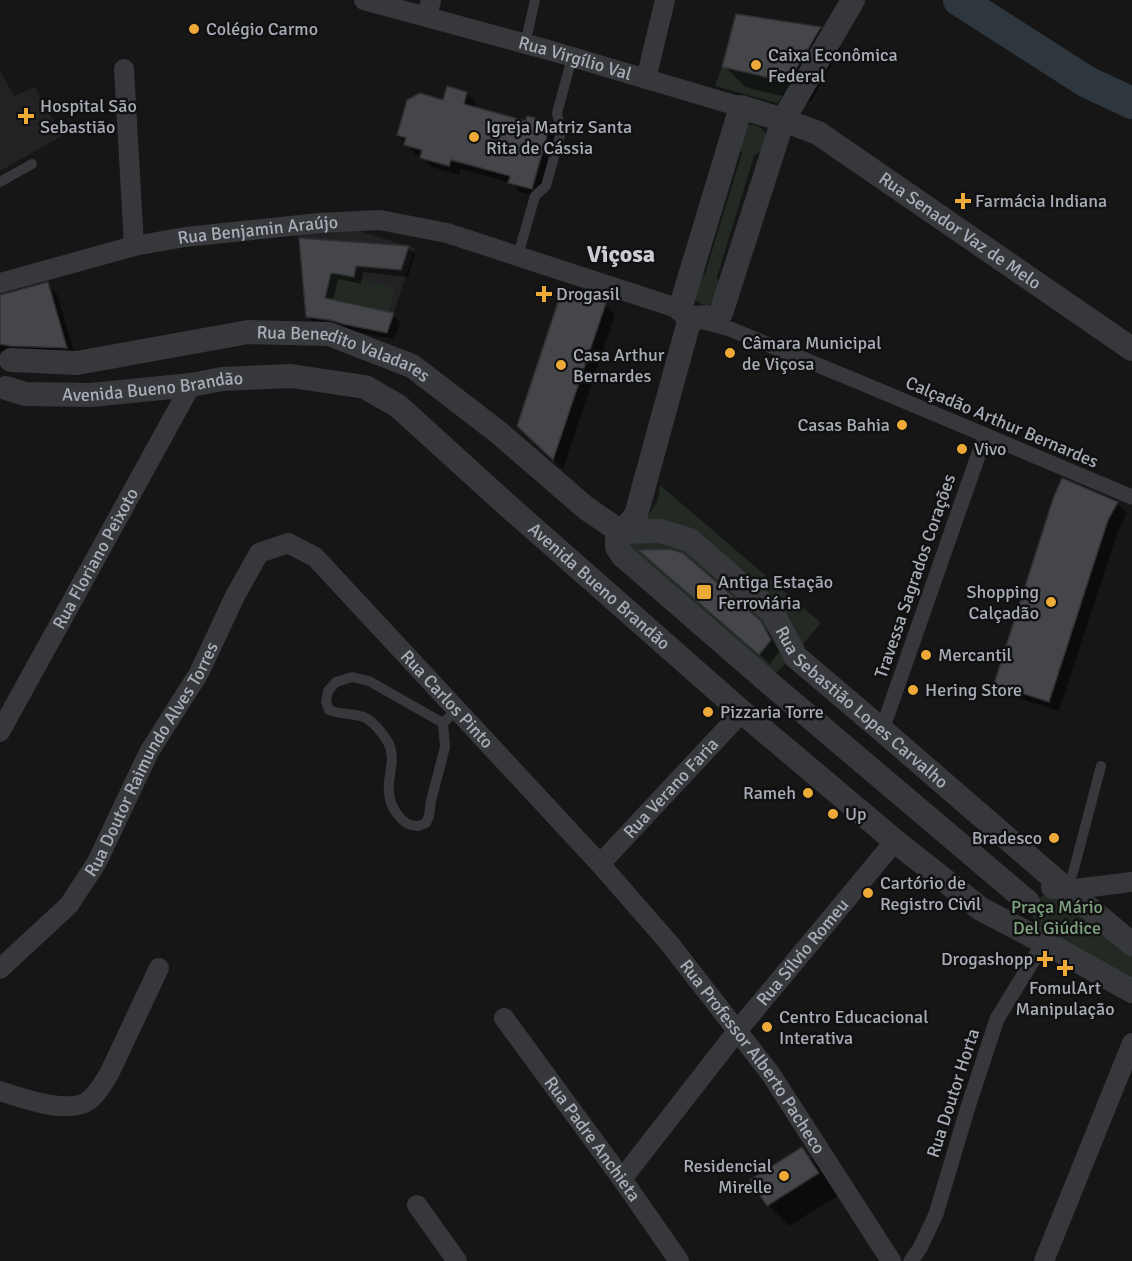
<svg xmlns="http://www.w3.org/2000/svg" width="1132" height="1261" viewBox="0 0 1132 1261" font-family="Signika,sans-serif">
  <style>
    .built { fill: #222224 }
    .green { fill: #222a23 }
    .shadow { fill: #0007 }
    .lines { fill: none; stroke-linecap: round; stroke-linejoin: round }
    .river { stroke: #2e373d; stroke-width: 32 }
    .building { fill: #45464a; stroke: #303033; stroke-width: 1.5 }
    .service { stroke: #37383c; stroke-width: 10 }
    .pedestrian { stroke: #37383c; stroke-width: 15 }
    .minor { stroke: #37383c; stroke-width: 20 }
    .tertiary { stroke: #37383c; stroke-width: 24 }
    .poi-dot { fill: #edaa38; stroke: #111112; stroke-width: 2 }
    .labels { text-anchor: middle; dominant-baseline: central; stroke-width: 5; stroke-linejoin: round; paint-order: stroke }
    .poi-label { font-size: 18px; fill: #a8adb7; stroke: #111112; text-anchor: start }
    .street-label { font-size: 18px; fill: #a8adb7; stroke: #111112 }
    .park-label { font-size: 18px; fill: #7fa280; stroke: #111112 }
    .district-label { font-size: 24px; font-weight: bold; fill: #c9ccd3; stroke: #111112 }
  </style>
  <rect width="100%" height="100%" fill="#161617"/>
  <path class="built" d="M0,71L14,96L35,87L62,136L0,171Z
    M349,228L415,248L387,333L306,317L298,232Z"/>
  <path class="green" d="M722,67L779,80L790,81L796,78L777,103L715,86Z
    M749,125C758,125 763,128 767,136L763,149L754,156L717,277L720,288C714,301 710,312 695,300V281L705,274L742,153L737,142L745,127Z
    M332,273L395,288L389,312L326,297Z
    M660,485L821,623L793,656L769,680L624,555L623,533L644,523L658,500Z
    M1053,893L1132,953V981L1043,934L1034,923L1032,912L1035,904L1042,896Z"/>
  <path class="shadow" d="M820,28L841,49L811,101H802L745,87L724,66Z
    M466,93L476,103L475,108L527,123H550L560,133L541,198L520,192L511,183L461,169L459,175L432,167L422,156L416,155L398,135L444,102Z
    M300,240L408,247L415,254L408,277L363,272L361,284L338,279L333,301L393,315L400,322L394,339L315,324L307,316Z
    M47,284L57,294L76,358L5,353L0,351V296Z
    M605,305L615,315L563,469L518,425Z
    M1117,503L1127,513L1118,531L1059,711L1006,694L996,684Z
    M650,560L760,622L770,633L780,651L770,664Z
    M801,1149L823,1170L839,1195L789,1226L768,1205L752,1180Z"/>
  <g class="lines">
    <path class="river" d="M959,0L1087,82L1132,103"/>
  </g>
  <path class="building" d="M736,14L821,27L789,81L779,80L722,67Z
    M447,86L467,92L464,104L526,121L527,116L551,122L532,189L508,183L510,176L451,160L449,166L420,158L422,150L404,145L406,138L397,135L407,100L420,93L443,100Z
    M299,238L409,246L401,270L356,266L354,277L331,273L325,298L394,313L387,333L343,324L330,320L306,317Z
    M48,282L67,348L10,346L0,344V295Z
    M562,290L606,303L553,460L517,426Z
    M1062,478L1118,502L1108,520L1049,702L994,684L1053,499Z
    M670,549L683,553L761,621L771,640L759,655L638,550Z
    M802,1147L819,1173L767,1206L750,1180Z"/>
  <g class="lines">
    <path class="service" d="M525,44L535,0
      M0,182L32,164
      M518,255L535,196L546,186L561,132L557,113L572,58
      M443,723L445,747L431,801L429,816L426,823C423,824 420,826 417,826C401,826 390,806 389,793C387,775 397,759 388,742C383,734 374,723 366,718C355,713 341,715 329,710L326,702L328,691L336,682L352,677L369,681L443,723L456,711
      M1067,890L1074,869L1101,766"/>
    <path class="pedestrian" d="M704,322L730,329L859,382L1132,497
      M882,730L985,436
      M911,1261L920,1248L936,1214L968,1107L997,1019L1044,942"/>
    <g class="minor">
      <path id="s1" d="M364,0L552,51L741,107"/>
      <path d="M427,17L431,0"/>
      <path d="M124,69L134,246"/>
      <path d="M646,79L665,0"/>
      <path id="s2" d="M0,283L134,246L185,237L319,223L380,220L447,233L680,309"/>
      <path id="s3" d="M0,732L191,385"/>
      <path id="s4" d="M600,864L742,712"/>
      <path d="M1067,890L1132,882"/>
      <path id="s5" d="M0,969L69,905L97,862L149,752L199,673L235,596L259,553L288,543L315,557L600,864L669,943L770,1073L891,1261"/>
      <path id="s6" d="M504,1018L622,1179L679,1261"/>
      <path d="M0,1091C21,1098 69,1115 88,1101C98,1094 103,1083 109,1074L159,968"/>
      <path id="s7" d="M622,1179L738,1030L895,841"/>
      <path d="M417,1205L457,1261"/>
      <path d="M1044,1261L1132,1043"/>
    </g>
    <g class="tertiary">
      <path id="s8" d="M853,0L783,120L721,313L715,317L690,318L680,309L741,107L783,120L818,133L1132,349"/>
      <path d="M690,318L636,515L617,539V547L623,556L767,681L1028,902"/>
      <path id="s9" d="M11,360L77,363L248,332L329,334L412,366L498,432L586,508L621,532"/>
      <path id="s10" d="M6,388L25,394L91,395L191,385L222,379L291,376L365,387L398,406L507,505L742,712L895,841L981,909L1044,942L1132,991"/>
      <path id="s11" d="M621,532L660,531L690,540L772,612L796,657L882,730L1067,890"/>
      <path d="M1053,887H1059L1067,890L1132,944"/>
    </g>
  </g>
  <g class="poi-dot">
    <circle cx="194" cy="29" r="6"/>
    <circle cx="756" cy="65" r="6"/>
    <path d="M23 107h6v6h6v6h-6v6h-6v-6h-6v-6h6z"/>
    <circle cx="474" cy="137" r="6"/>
    <path d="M960 192h6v6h6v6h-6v6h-6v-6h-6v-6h6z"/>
    <path d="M541 285h6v6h6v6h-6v6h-6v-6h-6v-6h6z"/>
    <circle cx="730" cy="353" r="6"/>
    <circle cx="561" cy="365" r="6"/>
    <circle cx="902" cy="425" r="6"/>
    <circle cx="962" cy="449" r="6"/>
    <rect x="696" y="584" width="16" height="16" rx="3"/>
    <circle cx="1051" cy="602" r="6"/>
    <circle cx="926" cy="655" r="6"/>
    <circle cx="913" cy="690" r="6"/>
    <circle cx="708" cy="712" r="6"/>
    <circle cx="808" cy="793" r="6"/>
    <circle cx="833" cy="814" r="6"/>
    <circle cx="1054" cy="838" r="6"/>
    <circle cx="868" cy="893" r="6"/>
    <path d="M1042 950h6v6h6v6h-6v6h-6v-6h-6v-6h6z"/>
    <path d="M1062 959h6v6h6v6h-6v6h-6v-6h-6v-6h6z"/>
    <circle cx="767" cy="1027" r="6"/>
    <circle cx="784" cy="1176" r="6"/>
  </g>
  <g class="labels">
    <g class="poi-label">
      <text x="206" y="29">Colégio Carmo</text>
      <text x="768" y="55">Caixa Econômica<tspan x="768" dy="21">Federal</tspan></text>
      <text x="40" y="106">Hospital São<tspan x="40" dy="21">Sebastião</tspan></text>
      <text x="486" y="127">Igreja Matriz Santa<tspan x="486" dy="21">Rita de Cássia</tspan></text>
      <text x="975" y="201">Farmácia Indiana</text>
      <text x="556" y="294">Drogasil</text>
      <text x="742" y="343">Câmara Municipal<tspan x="742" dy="21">de Viçosa</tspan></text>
      <text x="573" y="355">Casa Arthur<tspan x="573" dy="21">Bernardes</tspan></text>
      <text x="890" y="425" text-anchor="end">Casas Bahia</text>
      <text x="974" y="449">Vivo</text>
      <text x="718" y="582">Antiga Estação<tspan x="718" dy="21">Ferroviária</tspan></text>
      <text x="1039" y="592" text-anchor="end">Shopping<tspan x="1039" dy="21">Calçadão</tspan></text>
      <text x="938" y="655">Mercantil</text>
      <text x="925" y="690">Hering Store</text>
      <text x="720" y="712">Pizzaria Torre</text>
      <text x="796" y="793" text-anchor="end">Rameh</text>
      <text x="845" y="814">Up</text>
      <text x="1042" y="838" text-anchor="end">Bradesco</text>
      <text x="880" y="883">Cartório de<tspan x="880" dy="21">Registro Civil</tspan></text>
      <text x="1033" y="959" text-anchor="end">Drogashopp</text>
      <text x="1065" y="988" text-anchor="middle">FomulArt<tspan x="1065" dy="21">Manipulação</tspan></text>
      <text x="779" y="1017">Centro Educacional<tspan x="779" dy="21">Interativa</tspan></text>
      <text x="772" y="1166" text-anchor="end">Residencial<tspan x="772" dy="21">Mirelle</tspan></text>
    </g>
    <g class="street-label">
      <text stroke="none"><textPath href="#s1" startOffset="219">Rua Virgílio Val</textPath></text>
      <text stroke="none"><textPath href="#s2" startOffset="264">Rua Benjamin Araújo</textPath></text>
      <text stroke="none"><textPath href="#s8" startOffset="852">Rua Senador Vaz de Melo</textPath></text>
      <text stroke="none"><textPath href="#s9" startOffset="339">Rua Benedito Valadares</textPath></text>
      <text stroke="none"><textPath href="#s10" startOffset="148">Avenida Bueno Brandão</textPath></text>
      <text transform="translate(1002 422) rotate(23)">Calçadão Arthur Bernardes</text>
      <text stroke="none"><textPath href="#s3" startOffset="198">Rua Floriano Peixoto</textPath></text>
      <text transform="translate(915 576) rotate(-71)">Travessa Sagrados Corações</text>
      <text stroke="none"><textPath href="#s10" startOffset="670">Avenida Bueno Brandão</textPath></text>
      <text stroke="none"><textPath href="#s5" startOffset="750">Rua Carlos Pinto</textPath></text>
      <text stroke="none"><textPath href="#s11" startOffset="312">Rua Sebastião Lopes Carvalho</textPath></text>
      <text stroke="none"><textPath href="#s5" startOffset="262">Rua Doutor Raimundo Alves Torres</textPath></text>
      <text stroke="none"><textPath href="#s4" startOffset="104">Rua Verano Faria</textPath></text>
      <text stroke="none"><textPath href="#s7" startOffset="290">Rua Sílvio Romeu</textPath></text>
      <text stroke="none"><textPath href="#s5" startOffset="1221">Rua Professor Alberto Pacheco</textPath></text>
      <text transform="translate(953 1093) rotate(-72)">Rua Doutor Horta</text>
      <text stroke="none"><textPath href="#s6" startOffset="150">Rua Padre Anchieta</textPath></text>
    </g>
    <g class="park-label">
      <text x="1057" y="907">Praça Mário<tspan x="1057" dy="21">Del Giúdice</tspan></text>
    </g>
    <g class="district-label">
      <text x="621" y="254">Viçosa</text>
    </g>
  </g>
</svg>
